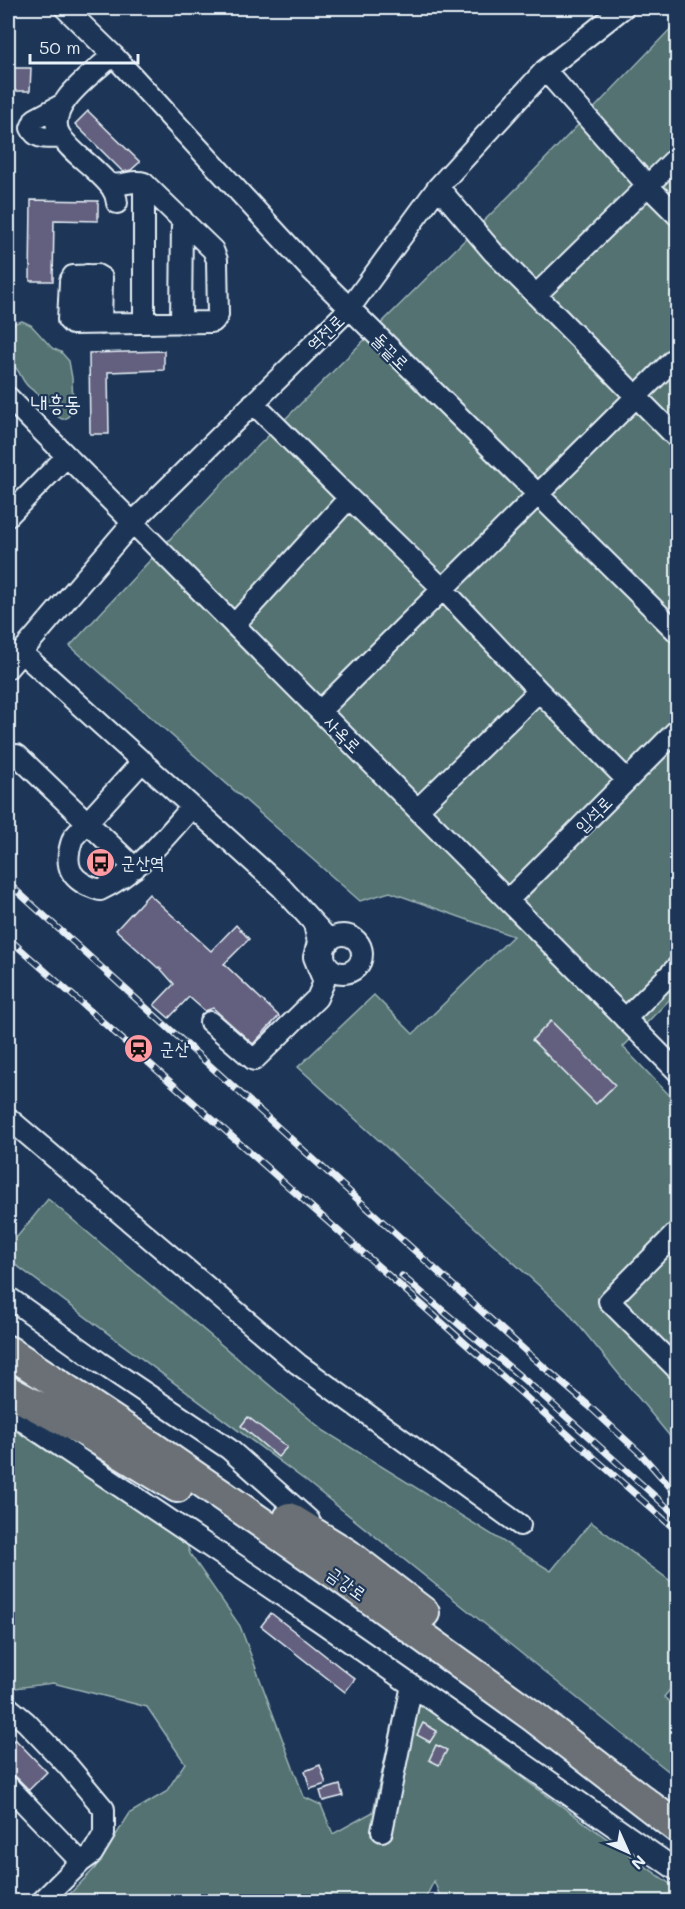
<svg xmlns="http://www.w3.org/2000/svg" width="685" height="1909" viewBox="0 0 685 1909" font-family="Mali,'Poor Story',sans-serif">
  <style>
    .green { fill: #527271; stroke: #9db2b4; stroke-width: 1.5 }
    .building { fill: #64617f; stroke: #e8f1f8; stroke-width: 1.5 }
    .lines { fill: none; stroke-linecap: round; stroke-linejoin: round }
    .minor-casing { stroke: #e8f1f8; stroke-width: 24 }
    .highway-casing { stroke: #e8f1f8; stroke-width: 34 }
    .minor { stroke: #1d3557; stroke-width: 20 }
    .highway { stroke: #6a7074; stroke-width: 30 }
    .rail-casing { stroke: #e8f1f8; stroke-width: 7 }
    .rail { stroke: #1d3557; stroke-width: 4.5; stroke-dasharray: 14; stroke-linecap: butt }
    .labels { text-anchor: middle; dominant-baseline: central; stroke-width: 4.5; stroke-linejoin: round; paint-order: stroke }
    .street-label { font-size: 18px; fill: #e8f1f8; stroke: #1d3557 }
    .poi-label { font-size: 18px; fill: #e8f1f8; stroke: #1d3557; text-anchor: start }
    .quarter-label { font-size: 21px; fill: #e8f1f8; stroke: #1d3557 }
  </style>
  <rect width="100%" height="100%" fill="#1d3557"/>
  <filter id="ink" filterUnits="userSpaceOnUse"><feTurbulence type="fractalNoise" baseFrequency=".0167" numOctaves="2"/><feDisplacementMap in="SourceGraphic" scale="12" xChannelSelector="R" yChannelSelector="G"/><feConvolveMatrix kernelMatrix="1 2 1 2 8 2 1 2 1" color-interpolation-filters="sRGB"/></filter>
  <g filter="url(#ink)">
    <path class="green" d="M677,22V992L623,1047L677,1103V1445L567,1311L298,1067L374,995L413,1034L513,936L390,892L360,901L70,646L240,464L527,178Z
      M22,321L31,325L52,348L61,352L69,361L72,378L73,406C64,435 52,408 45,400C40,393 31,391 26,384C19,375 19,367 8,363V331L15,323Z
      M48,1199L324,1431L551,1571L591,1522L677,1586V1681L664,1697L677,1708V1778L306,1481L8,1259V1230L17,1237Z
      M8,1426L185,1538L190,1554L240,1626L304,1797L321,1805L333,1834L373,1812L400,1690L677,1889V1901H442L434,1881L424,1901H63L95,1868L130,1813L166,1792L185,1763L147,1707L53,1683L8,1689Z"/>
    <path class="building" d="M8,68H31L30,91H8Z
      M88,111L140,162L131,170L123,172L75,124Z
      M31,200L98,201V221L54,220L53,281H30Z
      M164,351V370L108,372L109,434H90L89,353Z
      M149,894L211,951L236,925L249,939L224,964L279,1016L253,1044L213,1008L205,1011L189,997L169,1018L154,1005L174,984L159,967L158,968L116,930Z
      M551,1021L615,1085L596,1104L532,1040Z
      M248,1417L287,1447L278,1457L241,1426Z
      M271,1613L355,1679L345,1692L261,1626Z
      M423,1723L437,1731L430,1742L417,1735Z
      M15,1739L47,1772L29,1790L16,1777L8,1774V1746Z
      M436,1745L447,1750L439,1765L429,1760Z
      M320,1765L326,1784L310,1789L305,1771Z
      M340,1785L343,1796L323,1801L320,1791Z"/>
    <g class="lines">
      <defs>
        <path id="minor" d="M65,8L113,55L310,269L678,633
          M113,55C95,72 43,107 60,135C69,150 85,160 97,172C106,181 116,189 117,203
          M545,70L647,185L678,216
          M61,105L35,119L31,128C37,141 49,137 62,138
          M678,156L536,295L678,439
          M438,187L493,252L536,295
          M144,323V183
          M181,323L182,219
          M86,324L87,275
          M101,324L102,278L97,275L73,276L70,281L68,320L72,324C118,323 164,323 210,322L214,321L218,315L217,260L213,250L144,183C132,179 119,188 109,183
          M8,397L678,1072
          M253,403L349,498
          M8,516L67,456
          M234,625L349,498L442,588L539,691L418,809
          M22,653L281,887L330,941
          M8,668L133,522L349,309L438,187L545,70L623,8
          M539,691L627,780
          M320,711L678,355
          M17,755L135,868
          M143,761L73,838C62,867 71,882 100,890C138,873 165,837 192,807
          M508,900L678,729
          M324 954a19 19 0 1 1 38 0a19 19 0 1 1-38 0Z
          M625,1019L678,966
          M210,1022L254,1060L317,998L324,982L314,957L318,942L314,924
          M8,1118L298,1364L520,1525
          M678,1231L609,1301L678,1370
          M8,1297L99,1362L229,1449L309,1520
          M8,1411L321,1622L678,1871
          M8,1707L26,1722L68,1766L104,1809V1834L92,1854L81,1862L41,1902
          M8,1786L81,1862
          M382,1831L412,1685"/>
        <path id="highway" d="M8,1351L139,1438L340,1577L534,1717L678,1828
          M8,1391L86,1432L177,1487
          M289,1518L347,1554L424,1613"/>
      </defs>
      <use href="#minor" class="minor-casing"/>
      <use href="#highway" class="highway-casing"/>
      <use href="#minor" class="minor"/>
      <use href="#highway" class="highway"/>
      <defs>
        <path id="rail" d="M8,883L530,1355L589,1406L641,1454L678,1496
          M8,938L678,1532
          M402,1276L541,1394L678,1517"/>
      </defs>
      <use href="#rail" class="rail-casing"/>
      <use href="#rail" class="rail"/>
    </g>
  </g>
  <defs>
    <symbol id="bus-disc" viewBox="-11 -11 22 22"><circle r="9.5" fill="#ff9aa2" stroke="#1d3557"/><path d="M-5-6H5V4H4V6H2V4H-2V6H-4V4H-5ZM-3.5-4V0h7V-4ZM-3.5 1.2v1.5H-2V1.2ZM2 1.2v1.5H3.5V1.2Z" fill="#111"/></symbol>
    <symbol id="station-disc" viewBox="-11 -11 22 22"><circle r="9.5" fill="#ff9aa2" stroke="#1d3557"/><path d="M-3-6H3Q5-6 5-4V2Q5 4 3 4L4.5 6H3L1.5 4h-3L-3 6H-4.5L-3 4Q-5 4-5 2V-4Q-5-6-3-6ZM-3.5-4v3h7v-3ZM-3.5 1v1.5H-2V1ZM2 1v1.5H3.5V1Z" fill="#111"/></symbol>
  </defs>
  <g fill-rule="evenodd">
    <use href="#bus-disc" x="84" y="846" width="33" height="33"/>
    <use href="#station-disc" x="122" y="1032" width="33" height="33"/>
  </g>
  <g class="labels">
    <g class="street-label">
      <text transform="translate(325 332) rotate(-44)">역전로</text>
      <text transform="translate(391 351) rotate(45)">돌끝로</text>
      <text transform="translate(343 734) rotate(45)">사옥로</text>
      <text transform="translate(593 814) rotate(-45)">입석로</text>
      <text transform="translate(347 1583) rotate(36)">금강로</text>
    </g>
    <g class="poi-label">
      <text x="121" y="862">군산역</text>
      <text x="160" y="1048">군산</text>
    </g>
    <g class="quarter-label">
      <text x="56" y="402">내흥동</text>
    </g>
  </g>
  <rect width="685" height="1909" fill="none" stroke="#1d3557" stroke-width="30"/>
  <rect x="15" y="15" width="655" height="1879" fill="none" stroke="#e8f1f8" stroke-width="2" filter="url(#ink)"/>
  <g transform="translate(628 1852) rotate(135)" stroke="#1d3557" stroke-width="4.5" paint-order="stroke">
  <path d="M0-4.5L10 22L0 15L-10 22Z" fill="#e8f1f8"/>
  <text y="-9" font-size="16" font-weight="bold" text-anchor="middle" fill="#e8f1f8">N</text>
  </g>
  <path d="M30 54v9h108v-9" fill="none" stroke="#e8f1f8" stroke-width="3"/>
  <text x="39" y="54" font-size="18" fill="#e8f1f8" stroke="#1d3557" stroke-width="4.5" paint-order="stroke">50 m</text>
</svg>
